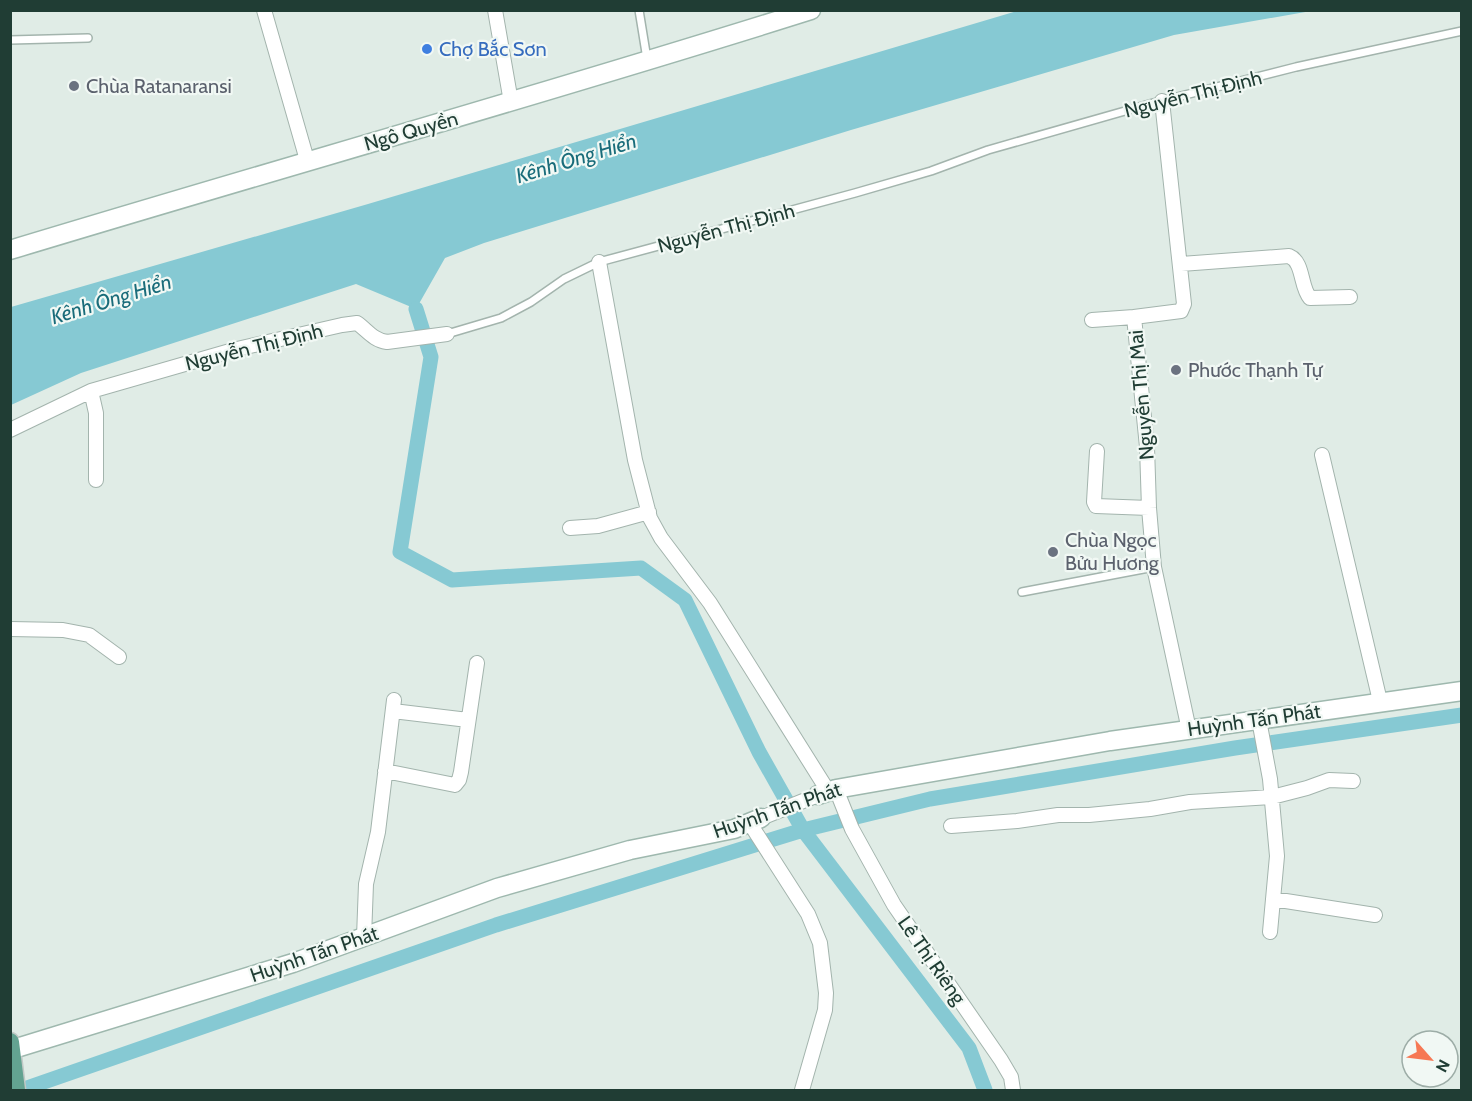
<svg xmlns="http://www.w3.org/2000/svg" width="1472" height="1101" viewBox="0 0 1472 1101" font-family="Cabin,sans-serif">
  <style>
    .water { fill: #86c9d3 }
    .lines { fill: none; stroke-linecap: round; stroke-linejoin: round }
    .canal { stroke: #86c9d3; stroke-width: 15 }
    .lane-casing { stroke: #a3b4ad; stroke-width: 10 }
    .street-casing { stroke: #a3b4ad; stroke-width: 16 }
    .secondary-casing { stroke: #9eb8ae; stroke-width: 21 }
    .primary-casing { stroke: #c1c9c6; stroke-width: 21 }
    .lane { stroke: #fff; stroke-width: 7 }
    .street { stroke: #fff; stroke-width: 14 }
    .secondary { stroke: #fff; stroke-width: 18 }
    .primary { stroke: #63a391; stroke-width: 18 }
    .shop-dot { fill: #3f7fe0; stroke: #f1f8f4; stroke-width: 2 }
    .worship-dot { fill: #6b7280; stroke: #f1f8f4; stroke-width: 2 }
    .labels { text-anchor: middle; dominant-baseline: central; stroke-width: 4.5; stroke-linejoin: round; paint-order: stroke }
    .shop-label { font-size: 20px; fill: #366cbe; stroke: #f1f8f4; text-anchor: start }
    .worship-label { font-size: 20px; fill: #5b616d; stroke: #f1f8f4; text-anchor: start }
    .street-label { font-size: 20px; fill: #203d34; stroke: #f1f8f4 }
    .water-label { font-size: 21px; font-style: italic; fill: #196c7a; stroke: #f1f8f4 }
  </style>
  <rect width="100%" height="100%" fill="#e0ece6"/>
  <path class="water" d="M1017,11H1311L1174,35L851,130L484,243L445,258L416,309L356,284L81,373L11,405V307L368,204Z"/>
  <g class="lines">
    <path class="canal" d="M416,309L431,357L400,552L452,580L641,568L685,600L759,752L803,830L969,1048L985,1090
      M21,1090L496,925L803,830L930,799L1235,748L1462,715"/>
    <defs>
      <path id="lane" d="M639,10L647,59
        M10,40L88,38
        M447,334L501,318L531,302L564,279L599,262L855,193L931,171L988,150L1153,103L1296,67L1462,31
        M1022,592L1154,567"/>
      <path id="street" d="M264,10L307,160
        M495,10L511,102
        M1162,101L1184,304L1181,311L1134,317L1147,447L1149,508L1154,567L1189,730
        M599,262L635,460L650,518L661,538L710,603L828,791
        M1181,264L1289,256C1304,262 1300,287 1310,298L1350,297
        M1092,320L1134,317
        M91,391L96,413V480
        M10,430L91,391L237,349L342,325L357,323C367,330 373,340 387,342L447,334
        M1097,451L1094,502L1096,506L1149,508
        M1322,455L1380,701
        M570,528L598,526L649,512
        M10,629L63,630L89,635L119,657
        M393,711L468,720
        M1259,720L1270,779L1277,856L1270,932
        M385,771L455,785L459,780L461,772L477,663
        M836,789L852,829L894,905L1001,1060L1011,1077L1013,1090
        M761,818L818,795
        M749,822L808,914L820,943L826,993L825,1010L802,1090
        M951,826L1017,821L1058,815H1089L1150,809L1190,802L1272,797L1307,788L1329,780L1353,781
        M1273,899L1375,915
        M364,937L366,884L378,832L394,700"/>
      <path id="secondary" d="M10,250C277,169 545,94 811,10
        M818,795L836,789L1110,741L1462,691
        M10,1050L293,963L497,888L630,850L734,829L761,818"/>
      <path id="primary" d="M10,1042L16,1090"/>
    </defs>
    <use href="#lane" class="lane-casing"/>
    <use href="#street" class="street-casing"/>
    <use href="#secondary" class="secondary-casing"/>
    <use href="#primary" class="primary-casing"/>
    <use href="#lane" class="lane"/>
    <use href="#street" class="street"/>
    <use href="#secondary" class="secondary"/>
    <use href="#primary" class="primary"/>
  </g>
  <circle class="shop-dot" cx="427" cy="49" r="6"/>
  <g class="worship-dot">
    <circle cx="74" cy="86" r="6"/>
    <circle cx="1176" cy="370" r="6"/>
    <circle cx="1053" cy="552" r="6"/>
  </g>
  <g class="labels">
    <g class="shop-label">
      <text x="439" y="49">Chợ Bắc Sơn</text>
    </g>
    <g class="worship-label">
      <text x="86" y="86">Chùa Ratanaransi</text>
      <text x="1188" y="370">Phước Thạnh Tự</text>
      <text x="1065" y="540">Chùa Ngọc<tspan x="1065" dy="23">Bửu Hương</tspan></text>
    </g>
    <g class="street-label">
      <text transform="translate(1193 94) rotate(-14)">Nguyễn Thị Định</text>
      <text transform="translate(411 131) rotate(-16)">Ngô Quyền</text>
      <text transform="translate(726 228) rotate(-15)">Nguyễn Thị Định</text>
      <text transform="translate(254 347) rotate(-14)">Nguyễn Thị Định</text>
      <text transform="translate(1141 395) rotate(-95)">Nguyễn Thị Mai</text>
      <text transform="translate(1254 720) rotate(-8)">Huỳnh Tấn Phát</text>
      <text transform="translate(777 810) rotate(-19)">Huỳnh Tấn Phát</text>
      <text transform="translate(314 954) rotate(-19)">Huỳnh Tấn Phát</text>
      <text transform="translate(932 960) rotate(55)">Lê Thị Riêng</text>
    </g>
    <g class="water-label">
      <text transform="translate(576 158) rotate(-17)">Kênh Ông Hiển</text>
      <text transform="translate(111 299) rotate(-17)">Kênh Ông Hiển</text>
    </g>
  </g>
  <rect width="1472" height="1101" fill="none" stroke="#203d34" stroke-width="24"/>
  <g transform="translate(1430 1059) rotate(118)"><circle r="28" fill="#f1f8f4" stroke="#9dada7" stroke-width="1.5"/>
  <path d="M0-4.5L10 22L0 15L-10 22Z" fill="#f67854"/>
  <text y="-9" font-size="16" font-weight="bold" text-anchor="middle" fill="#203d34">N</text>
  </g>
</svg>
